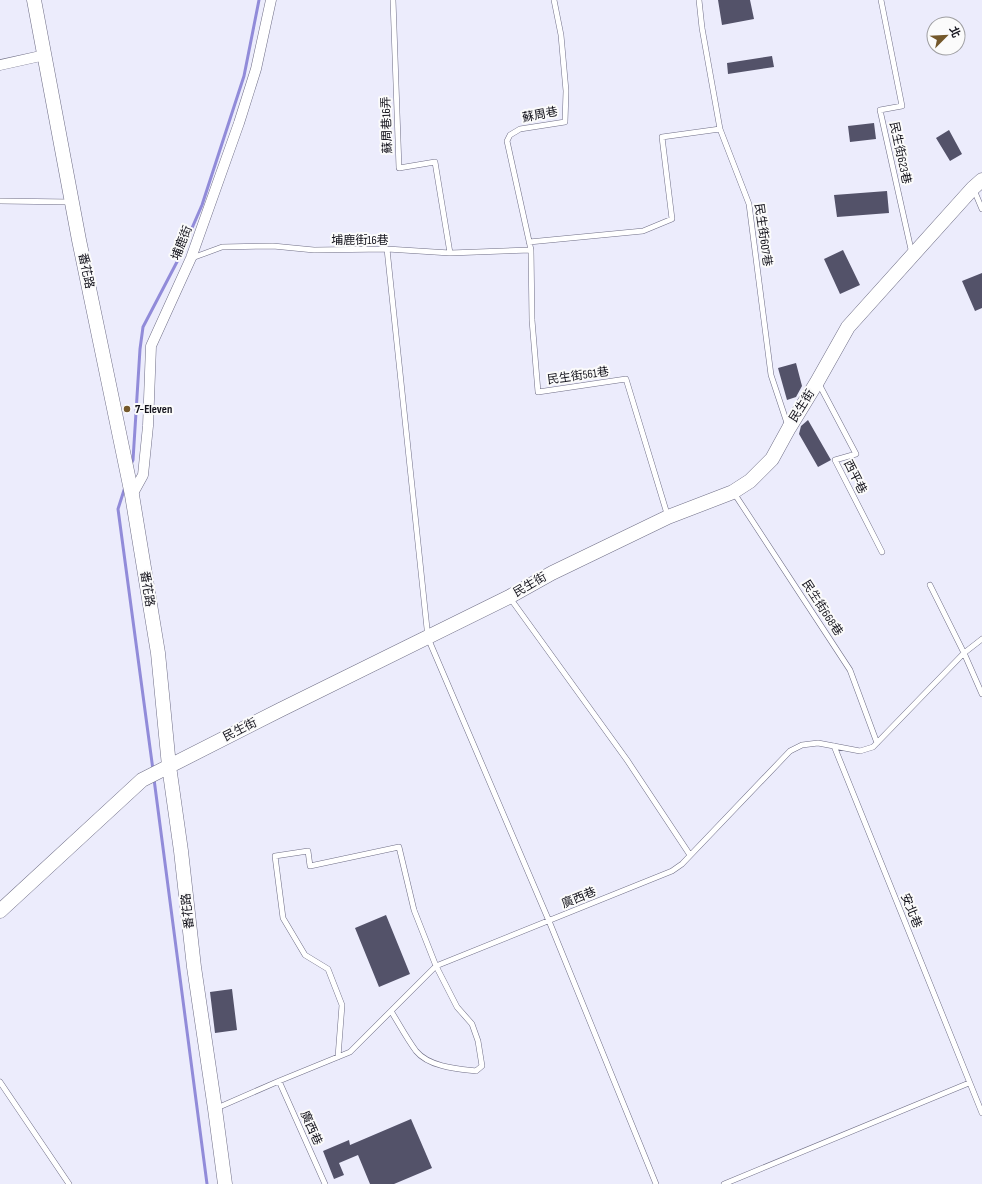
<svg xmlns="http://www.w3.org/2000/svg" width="982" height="1184" viewBox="0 0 982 1184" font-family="'Sofia Sans Condensed','Noto Sans TC',sans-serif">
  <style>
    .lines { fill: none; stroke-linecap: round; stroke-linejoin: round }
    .stream { stroke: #918bd9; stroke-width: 3 }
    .building { fill: #535269 }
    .lane-casing { stroke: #6f6e86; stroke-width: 6 }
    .street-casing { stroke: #6f6e86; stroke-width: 11 }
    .secondary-casing { stroke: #6f6e86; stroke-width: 15 }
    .lane { stroke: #fff; stroke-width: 5 }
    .street { stroke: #fff; stroke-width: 10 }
    .secondary { stroke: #fff; stroke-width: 14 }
    .poi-dot { fill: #74582b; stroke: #fbfbfb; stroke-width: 1.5 }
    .labels { text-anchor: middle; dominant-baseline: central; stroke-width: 4; stroke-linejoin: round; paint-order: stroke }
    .street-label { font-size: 12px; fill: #13121b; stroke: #fbfbfb }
    .poi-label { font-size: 12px; font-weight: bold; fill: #13121b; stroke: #fbfbfb; text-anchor: start }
  </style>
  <rect width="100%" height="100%" fill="#ececfc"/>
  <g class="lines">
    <path class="stream" d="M131,464L133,460L140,349L143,327L179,258L202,205L244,76L259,0
      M125,487L118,509L153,770
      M154,779L207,1184"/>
  </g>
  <path class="building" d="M718,0H750L754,19L722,25Z
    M772,56L774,67L728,74L727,63Z
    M874,123L876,139L850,142L848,126Z
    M949,130L962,154L950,161L936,138Z
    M887,191L889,213L837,217L834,195Z
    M843,250L860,285L840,294L824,259Z
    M982,273V308L975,311L962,281Z
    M796,363L802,386L796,397L787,400L778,368Z
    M808,420L831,460L818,467L799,434L801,426Z
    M386,915L410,974L379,987L355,928Z
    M232,989L237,1030L215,1033L210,992Z
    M411,1119L432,1168L394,1184H370L358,1155L339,1163L344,1175L334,1179L323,1151L349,1140L350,1145Z"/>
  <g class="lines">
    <defs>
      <path id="lane" d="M393,0L399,168L435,162L450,253
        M554,0L561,35L566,91L565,122L520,129L510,135L507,141L531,250L532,320L538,392L626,379L668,517
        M699,0L702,28L720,129L749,204L771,375L788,426
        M881,0L902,106L880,110L912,254
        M974,190L982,209
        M0,201L71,202
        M529,242L643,231L672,219L662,137L720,129
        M387,249L428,638L549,921L656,1184
        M192,258L222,247L273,246L314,250L387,249L450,253L531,250
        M819,384L856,454L835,460L882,552
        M734,493L850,670L877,743
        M930,585L964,653L982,694
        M510,598L627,760L690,855
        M834,746L982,1113
        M338,1057L342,1005L328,969L305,955L283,918L275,856L308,851L310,866L399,847L414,910L436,966L457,1007L472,1024L478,1041L482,1066L476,1071C458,1069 429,1067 416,1051C407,1039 399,1024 391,1011
        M279,1081L325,1184
        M0,1082L69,1184
        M217,1108L279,1081L350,1052L436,966L672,871L682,864L790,751L802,745L818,743L860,751L873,747L964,653L982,639
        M724,1184L969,1083"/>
      <path id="street" d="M0,65L45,55
        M132,495L143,475L148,426L151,346L191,258L239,123L256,69L271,0"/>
      <path id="secondary" d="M34,0L79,240L132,495L158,653L169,766L181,851L194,967L215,1109L225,1184
        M0,911L142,780L280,710L509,597L552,573L668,517L733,492L750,481L772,459L789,428L817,382L848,327L973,188L982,180"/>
    </defs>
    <use href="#lane" class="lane-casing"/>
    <use href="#street" class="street-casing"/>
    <use href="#secondary" class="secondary-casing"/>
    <use href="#lane" class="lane"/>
    <use href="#street" class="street"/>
    <use href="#secondary" class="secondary"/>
  </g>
  <circle class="poi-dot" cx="127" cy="409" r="4"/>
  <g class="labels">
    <g class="street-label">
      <text transform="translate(540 115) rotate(-11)">蘇周巷</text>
      <text transform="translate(387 125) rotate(-92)">蘇周巷16弄</text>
      <text transform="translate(900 153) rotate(78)">民生街623巷</text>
      <text transform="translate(763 235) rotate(82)">民生街607巷</text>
      <text x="360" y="240">埔鹿街16巷</text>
      <text transform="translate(182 243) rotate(-69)">埔鹿街</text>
      <text transform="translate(86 271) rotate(78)">番花路</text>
      <text transform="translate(578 376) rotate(-8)">民生街561巷</text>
      <text transform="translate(802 406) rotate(-58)">民生街</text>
      <text transform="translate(855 477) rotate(63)">西平巷</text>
      <text transform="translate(530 585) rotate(-30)">民生街</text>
      <text transform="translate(147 589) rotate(81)">番花路</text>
      <text transform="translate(822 608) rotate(57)">民生街668巷</text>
      <text transform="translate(240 730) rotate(-27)">民生街</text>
      <text transform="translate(579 898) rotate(-22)">廣西巷</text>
      <text transform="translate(188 911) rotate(-96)">番花路</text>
      <text transform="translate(911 911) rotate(68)">安北巷</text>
      <text transform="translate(311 1128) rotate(66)">廣西巷</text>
    </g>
    <g class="poi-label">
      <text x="135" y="409">7-Eleven</text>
    </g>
  </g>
  <g transform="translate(946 36) rotate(66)"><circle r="19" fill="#fbfbfb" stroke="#9e9ea1"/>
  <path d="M0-3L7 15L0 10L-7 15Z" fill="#74582b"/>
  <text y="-6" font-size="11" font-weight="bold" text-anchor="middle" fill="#13121b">北</text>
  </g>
</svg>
